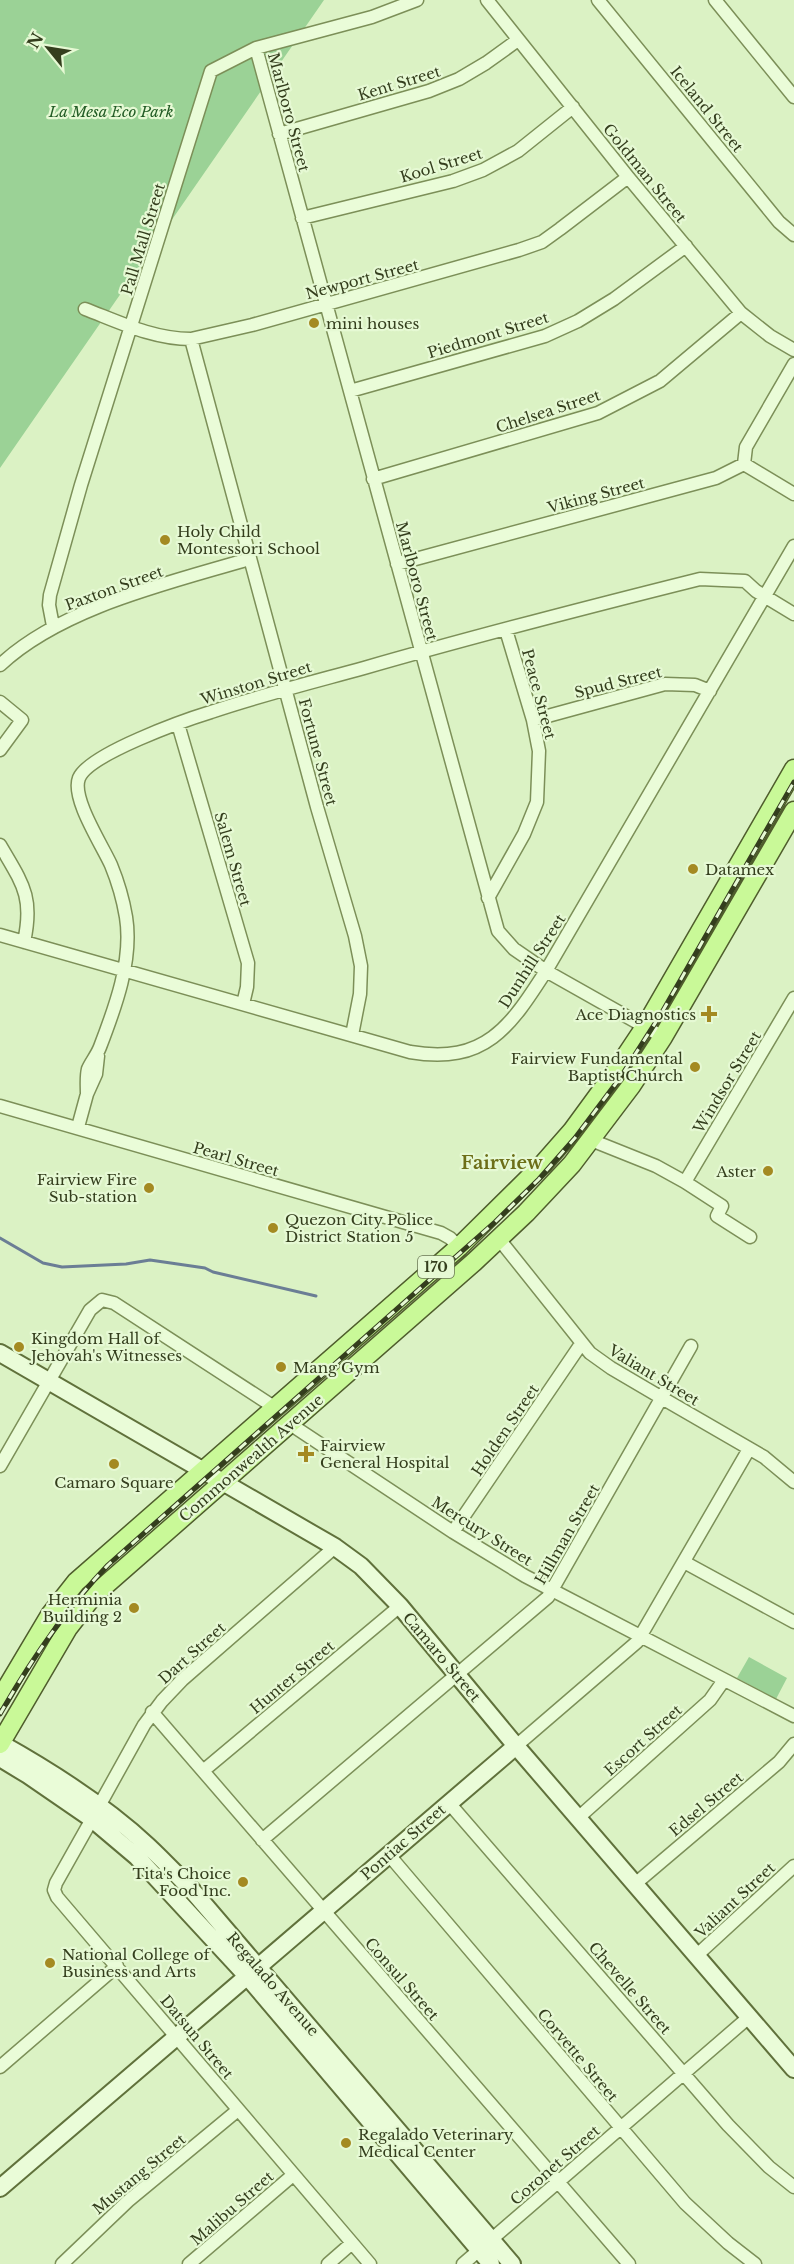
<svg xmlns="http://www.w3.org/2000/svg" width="794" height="2264" viewBox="0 0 794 2264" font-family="'Libre Baskerville',serif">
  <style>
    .green { fill: #9bd296 }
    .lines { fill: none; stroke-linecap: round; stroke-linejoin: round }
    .stream { stroke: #6b7e95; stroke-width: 3 }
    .street-casing { stroke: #7c8f58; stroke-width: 15 }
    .secondary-casing { stroke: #60713b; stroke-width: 20 }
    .primary-casing { stroke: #4f5d2c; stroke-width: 21 }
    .street { stroke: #eafcd8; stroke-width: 12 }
    .secondary { stroke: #eafcd8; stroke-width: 16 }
    .primary { stroke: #c9f998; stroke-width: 18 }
    .rail-casing { stroke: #343e1d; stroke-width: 5 }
    .rail { stroke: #e6f9d4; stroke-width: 3; stroke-dasharray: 9; stroke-linecap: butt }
    .poi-dot { fill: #a48a22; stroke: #e6f9d4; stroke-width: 2 }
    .labels { text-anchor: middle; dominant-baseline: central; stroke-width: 4.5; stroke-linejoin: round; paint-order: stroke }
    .shield { fill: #e6f9d4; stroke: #697654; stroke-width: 1.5 }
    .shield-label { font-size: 14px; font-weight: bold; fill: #343e1d }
    .street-label { font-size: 15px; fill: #343e1d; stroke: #e6f9d4 }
    .park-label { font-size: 15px; font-style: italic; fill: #225c25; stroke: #e6f9d4 }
    .poi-label { font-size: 15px; fill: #343e1d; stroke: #e6f9d4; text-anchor: start }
    .quarter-label { font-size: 18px; font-weight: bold; fill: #6d6f18; stroke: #e6f9d4 }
  </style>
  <rect width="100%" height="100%" fill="#dbf2c4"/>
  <path class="green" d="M0,0H324L0,468Z
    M749,1657L787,1678L776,1699L737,1678Z"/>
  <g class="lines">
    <path class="stream" d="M0,1238L43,1263L62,1267L126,1264L150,1260L205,1268L213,1272L316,1296"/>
    <defs>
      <path id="street" d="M487,0L628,177L741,313L770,336L794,350
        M598,0L779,222L794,235
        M715,0L794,97
        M256,48L498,931L514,949L546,971L663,1037
        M279,134L429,91L459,79L486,63L518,40
        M302,218L453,181L483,170L518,151L573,107
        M85,309C119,322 153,339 191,339L252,325L519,250L542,242L560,229L628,177
        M191,339L317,807L355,936L361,966L360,994L352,1035
        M350,391L545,336L578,321L614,299L686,246
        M744,464L746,447L794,364
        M373,479L598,413L660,381L741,313
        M397,564L716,478L744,464L794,494
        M53,626L49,605L50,595L81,485L211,71L256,48L372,17L417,0
        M0,665C62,607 169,583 249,559
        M0,702L22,720L0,750
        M533,720L665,684L695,685L710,691
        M178,724L248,963L247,987L243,1004
        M0,845C22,883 34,896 24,942
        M488,898L524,834L537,802L539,751L533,720L506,630
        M0,935L410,1052C485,1065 510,1027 546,971L794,546
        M87,1094C87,1086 86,1077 88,1069C91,1062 97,1055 100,1047C115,1008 133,960 126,917C123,899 118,882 111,865C102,845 71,798 79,778C89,754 185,720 211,712C261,695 313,682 364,668C475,636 588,607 700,579L745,581L756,591L794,614
        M0,1106L441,1233L450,1238L459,1247
        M78,1127L87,1094L96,1074L98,1056
        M591,1140L656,1166L685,1182L722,1206L717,1216L750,1237
        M685,1182L794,998
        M499,1239L590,1353L611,1368L662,1398L764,1457L794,1482
        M290,1424L453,1532L525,1576L794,1716
        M0,1466L90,1310L102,1300L114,1303L274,1407
        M453,1532L581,1344
        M684,1562L794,1622
        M152,1712L629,2264
        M516,1746L637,1642L749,1449
        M203,1771L400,1606
        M449,1803L728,2125L769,2167L794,2187
        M99,1806L144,1725L162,1701L182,1680L335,1547
        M578,1818L710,1700L724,1680
        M92,1819L56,1883L54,1890L57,1897L370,2264
        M262,1840L548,1597L691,1346
        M389,1855L685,2203L728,2243L755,2264
        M635,1884L779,1762L794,1744
        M696,1956L794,1866
        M0,2067L117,1966
        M62,2264L128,2201L238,2110
        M189,2264L293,2175
        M328,2264L352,2243
        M463,2264L749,2017"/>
      <path id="secondary" d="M0,1353L335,1547L361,1566L400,1606L516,1746L794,2069
        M0,1743C52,1772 104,1805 148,1846C163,1860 177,1875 191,1889L512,2264
        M0,1758L28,1775L92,1819L137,1857L247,1976L491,2264
        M0,2188L516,1746"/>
      <path id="primary" d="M0,1699L50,1615L76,1582L459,1247L543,1164L572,1131L613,1075L645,1027L794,769
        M0,1744L68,1628L93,1596L474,1262L526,1213L572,1164L631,1086L663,1037L794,811"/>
    </defs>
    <use href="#street" class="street-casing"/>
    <use href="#secondary" class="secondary-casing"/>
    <use href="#primary" class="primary-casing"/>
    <use href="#street" class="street"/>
    <use href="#secondary" class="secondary"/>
    <use href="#primary" class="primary"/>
    <defs>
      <path id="rail" d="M0,1714C31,1660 65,1610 108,1565L495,1222L539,1179L575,1138L620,1078L661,1014L794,782"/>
    </defs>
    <use href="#rail" class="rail-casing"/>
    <use href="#rail" class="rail"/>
  </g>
  <g class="poi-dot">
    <circle cx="314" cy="323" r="6"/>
    <circle cx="165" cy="540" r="6"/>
    <circle cx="693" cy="869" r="6"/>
    <path d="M706 1005h6v6h6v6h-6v6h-6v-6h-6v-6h6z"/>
    <circle cx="695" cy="1067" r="6"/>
    <circle cx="768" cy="1171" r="6"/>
    <circle cx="149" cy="1188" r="6"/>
    <circle cx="273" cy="1228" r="6"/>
    <circle cx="19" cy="1347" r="6"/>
    <circle cx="281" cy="1367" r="6"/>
    <path d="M303 1445h6v6h6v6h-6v6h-6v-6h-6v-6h6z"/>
    <circle cx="114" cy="1464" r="6"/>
    <circle cx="134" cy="1608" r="6"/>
    <circle cx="243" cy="1882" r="6"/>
    <circle cx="50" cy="1963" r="6"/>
    <circle cx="346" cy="2143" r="6"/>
  </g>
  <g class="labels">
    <rect class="shield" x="418" y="1256" width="36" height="22" rx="4.5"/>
    <g class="shield-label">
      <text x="436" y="1267">170</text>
    </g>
    <g class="street-label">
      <text transform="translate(399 83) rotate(-17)">Kent Street</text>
      <text transform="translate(707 109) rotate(51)">Iceland Street</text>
      <text transform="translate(289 112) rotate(75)">Marlboro Street</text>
      <text transform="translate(441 165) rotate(-17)">Kool Street</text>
      <text transform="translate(645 173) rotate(51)">Goldman Street</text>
      <text transform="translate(143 239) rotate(-73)">Pall Mall Street</text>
      <text transform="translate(362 279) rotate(-15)">Newport Street</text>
      <text transform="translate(488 335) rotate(-17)">Piedmont Street</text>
      <text transform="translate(548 411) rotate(-18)">Chelsea Street</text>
      <text transform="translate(596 495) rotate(-15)">Viking Street</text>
      <text transform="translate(417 581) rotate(75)">Marlboro Street</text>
      <text transform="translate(114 588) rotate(-20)">Paxton Street</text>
      <text transform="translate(618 682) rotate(-14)">Spud Street</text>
      <text transform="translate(256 683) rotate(-17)">Winston Street</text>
      <text transform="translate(539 694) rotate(75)">Peace Street</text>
      <text transform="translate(318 752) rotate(75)">Fortune Street</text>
      <text transform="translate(233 859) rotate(74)">Salem Street</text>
      <text transform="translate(532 961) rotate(-57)">Dunhill Street</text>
      <text transform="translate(727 1082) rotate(-59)">Windsor Street</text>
      <text transform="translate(236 1159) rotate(16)">Pearl Street</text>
      <text transform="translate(654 1375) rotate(31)">Valiant Street</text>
      <text transform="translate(505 1430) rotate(-56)">Holden Street</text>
      <text transform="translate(251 1458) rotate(-41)">Commonwealth Avenue</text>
      <text transform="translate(482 1531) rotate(32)">Mercury Street</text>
      <text transform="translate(567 1534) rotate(-60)">Hillman Street</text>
      <text transform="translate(192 1653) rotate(-42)">Dart Street</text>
      <text transform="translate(442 1657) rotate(50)">Camaro Street</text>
      <text transform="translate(292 1677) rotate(-40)">Hunter Street</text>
      <text transform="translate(643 1740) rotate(-42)">Escort Street</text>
      <text transform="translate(706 1804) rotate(-40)">Edsel Street</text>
      <text transform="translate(403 1842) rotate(-41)">Pontiac Street</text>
      <text transform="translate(735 1900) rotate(-43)">Valiant Street</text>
      <text transform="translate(402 1979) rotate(49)">Consul Street</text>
      <text transform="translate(273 1984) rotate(49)">Regalado Avenue</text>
      <text transform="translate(630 1988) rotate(49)">Chevelle Street</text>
      <text transform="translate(197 2037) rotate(50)">Datsun Street</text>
      <text transform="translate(578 2055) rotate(50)">Corvette Street</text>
      <text transform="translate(555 2165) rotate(-41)">Coronet Street</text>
      <text transform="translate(139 2174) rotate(-40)">Mustang Street</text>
      <text transform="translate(232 2208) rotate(-41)">Malibu Street</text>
    </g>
    <g class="park-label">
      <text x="111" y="111">La Mesa Eco Park</text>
    </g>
    <g class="poi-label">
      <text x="326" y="323">mini houses</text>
      <text x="177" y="531">Holy Child<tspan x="177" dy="17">Montessori School</tspan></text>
      <text x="705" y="869">Datamex</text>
      <text x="696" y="1014" text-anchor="end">Ace Diagnostics</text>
      <text x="683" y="1058" text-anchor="end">Fairview Fundamental<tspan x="683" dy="17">Baptist Church</tspan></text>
      <text x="756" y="1171" text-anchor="end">Aster</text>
      <text x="137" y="1179" text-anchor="end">Fairview Fire<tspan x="137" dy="17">Sub-station</tspan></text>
      <text x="285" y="1219">Quezon City Police<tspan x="285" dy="17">District Station 5</tspan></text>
      <text x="31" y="1338">Kingdom Hall of<tspan x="31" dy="17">Jehovah's Witnesses</tspan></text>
      <text x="293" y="1367">Mang Gym</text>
      <text x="320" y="1445">Fairview<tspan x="320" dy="17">General Hospital</tspan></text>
      <text x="114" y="1482" text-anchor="middle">Camaro Square</text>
      <text x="122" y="1599" text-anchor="end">Herminia<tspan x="122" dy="17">Building 2</tspan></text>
      <text x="231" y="1873" text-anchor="end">Tita's Choice<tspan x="231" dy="17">Food Inc.</tspan></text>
      <text x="62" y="1954">National College of<tspan x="62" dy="17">Business and Arts</tspan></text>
      <text x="358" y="2134">Regalado Veterinary<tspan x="358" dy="17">Medical Center</tspan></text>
    </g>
    <g class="quarter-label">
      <text x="502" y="1163">Fairview</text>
    </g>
  </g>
  <g transform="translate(48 48) rotate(300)" stroke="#e6f9d4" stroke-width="4.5" paint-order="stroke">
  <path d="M0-4.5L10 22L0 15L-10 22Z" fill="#343e1d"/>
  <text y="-9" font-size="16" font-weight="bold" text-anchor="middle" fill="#343e1d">N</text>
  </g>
</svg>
